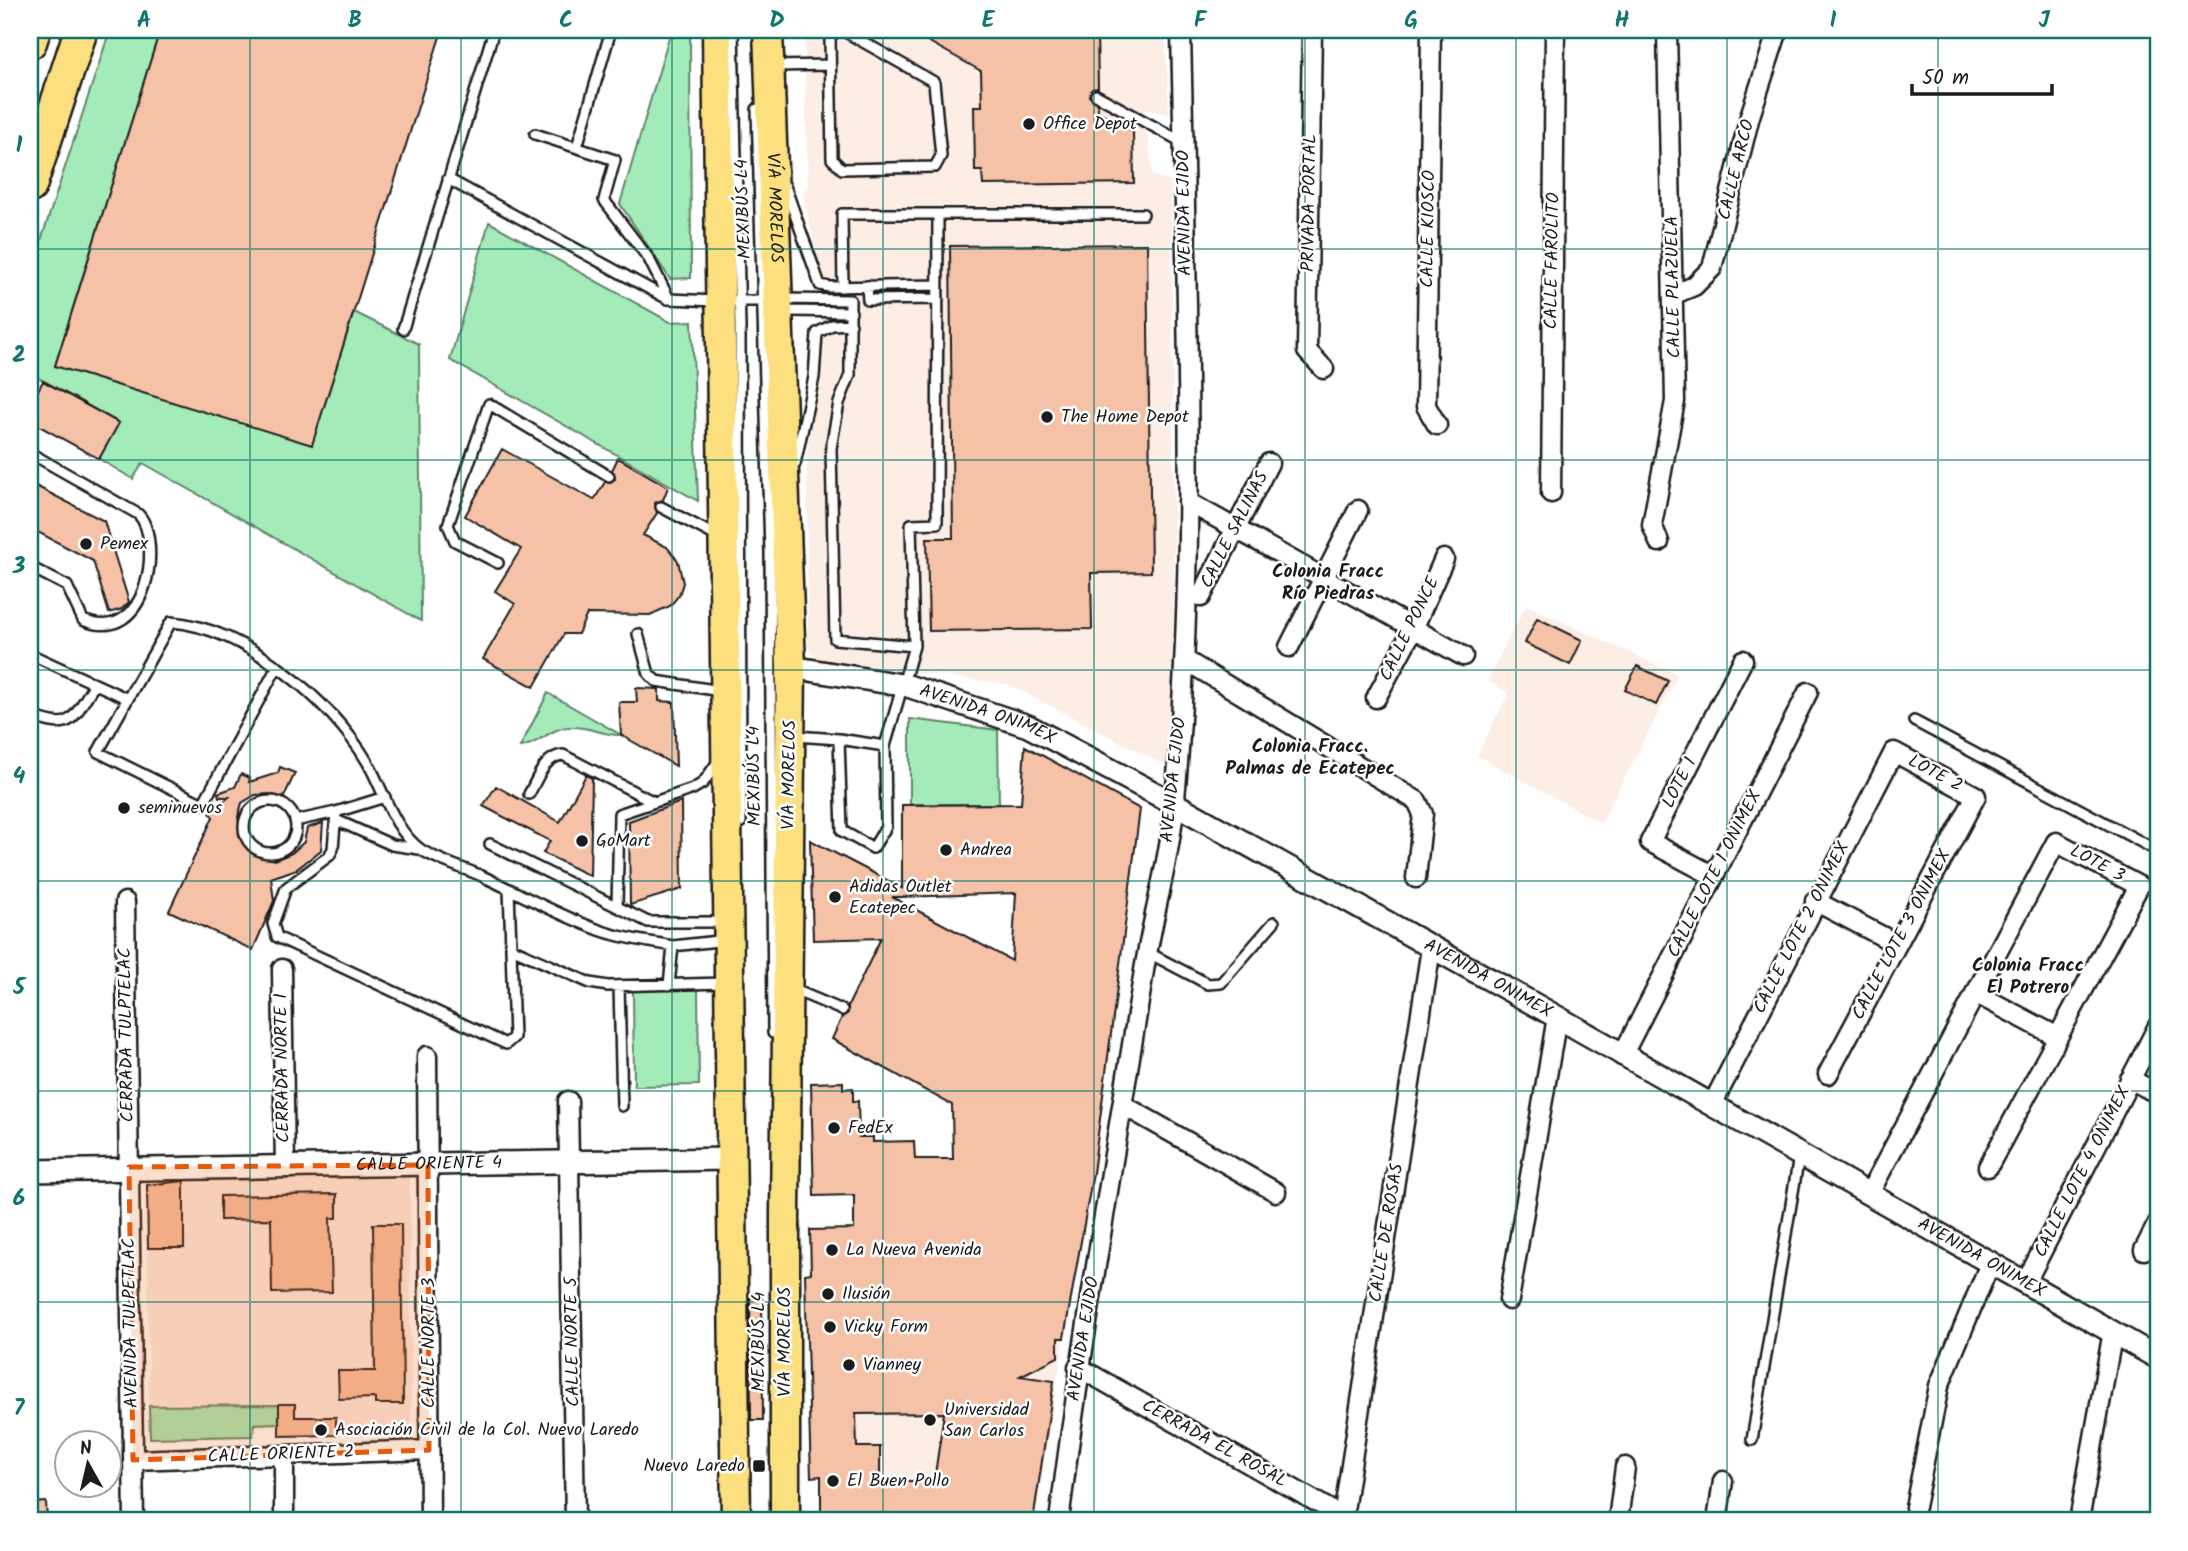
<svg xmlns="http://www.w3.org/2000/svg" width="2188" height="1551" viewBox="0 0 2188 1551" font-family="Kalam,sans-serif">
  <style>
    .built { fill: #fcede5 }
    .green { fill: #a3ebb9; stroke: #60846a; stroke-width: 2 }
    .building { fill: #f5c2a7; stroke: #1c1c1c; stroke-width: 2; fill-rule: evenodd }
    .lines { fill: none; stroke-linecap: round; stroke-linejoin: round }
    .service-casing { stroke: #1c1c1c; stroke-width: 14 }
    .minor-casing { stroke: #1c1c1c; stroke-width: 23 }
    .tertiary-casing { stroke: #1c1c1c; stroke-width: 26 }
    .primary-casing { stroke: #1c1c1c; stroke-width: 33 }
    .motorway-casing { stroke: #1c1c1c; stroke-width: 37 }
    .service { stroke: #fff; stroke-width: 9 }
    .minor { stroke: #fff; stroke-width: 18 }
    .tertiary { stroke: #fff; stroke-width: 21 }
    .primary { stroke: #fce080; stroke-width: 28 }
    .motorway { stroke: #fce080; stroke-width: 32 }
    .marked { fill: #e8590c; fill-opacity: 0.2; stroke: #e8590c; stroke-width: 5; stroke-dasharray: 14 9; stroke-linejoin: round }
    .grid { fill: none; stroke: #0f766e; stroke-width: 2; stroke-opacity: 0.55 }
    .poi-dot { fill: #1c1c1c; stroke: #fff; stroke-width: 2.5 }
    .labels { text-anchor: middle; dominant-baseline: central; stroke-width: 5; stroke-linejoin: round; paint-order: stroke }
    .poi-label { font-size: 18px; fill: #1c1c1c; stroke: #fff; text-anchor: start }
    .street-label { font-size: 18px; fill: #1c1c1c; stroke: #fff }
    .neighbourhood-label { font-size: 19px; font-weight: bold; fill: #1c1c1c; stroke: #fff }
    .neatline { fill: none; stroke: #0f766e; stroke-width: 2.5 }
    .grid-label { font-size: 23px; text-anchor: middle; font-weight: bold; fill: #0f766e }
  </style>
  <rect width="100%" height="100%" fill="#fff"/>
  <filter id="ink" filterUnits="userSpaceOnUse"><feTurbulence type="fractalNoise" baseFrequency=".0143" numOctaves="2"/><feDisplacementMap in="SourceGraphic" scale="14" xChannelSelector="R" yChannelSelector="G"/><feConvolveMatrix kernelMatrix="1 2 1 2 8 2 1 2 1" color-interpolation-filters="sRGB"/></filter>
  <g filter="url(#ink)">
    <path class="built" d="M804,30H1165L1169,114L1146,109L1138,123L1148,135L1152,175L1171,182L1174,569L1171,768L1008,684L825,661L814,656L808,647L807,451L820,372L822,343L819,265L803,195L808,185Z
      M1526,605L1678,675L1601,823L1477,755L1509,693L1487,681Z
      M410,1177L411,1435H336V1417H295L294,1404L149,1406L147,1185L153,1179Z
      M974,1336L1064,1338L1035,1521H857V1448H811L808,1392L930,1389Z"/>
    <path class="green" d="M110,30H160L55,365L312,444L354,312L419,344L421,621L143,463L133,479L99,459L119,423L30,373V274Z
      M671,30H690L691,278L670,279L620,204Z
      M489,222L670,322L692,321L698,501L450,360Z
      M548,693L621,735C604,736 589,726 571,727C550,727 539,745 520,747Z
      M910,719L998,730L999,804H910Z
      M698,989L699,1085L634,1086L633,991Z
      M279,1405V1423L254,1424L253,1436L150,1438L149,1406Z"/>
    <path class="building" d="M160,30H442L312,445L55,366Z
      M908,30H1097L1098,88L1092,89L1089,96L1098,104V111L1133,132L1134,183L983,185L982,171H975L974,106H982L981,71Z
      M1147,244L1151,572L1091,573L1092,629L929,631L927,538H953L950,246Z
      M43,381L119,423L99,459L30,421V405Z
      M502,449L594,500L605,482L615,479L612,470L618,458L668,487L663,500L655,503L657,513L643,535L667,547L678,561L683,583L679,595L670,606L650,615L587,614L578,634H564L534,687L483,659L515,604L495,591L521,549L465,516Z
      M30,483L104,521L129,602L122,609L109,613L93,561L30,528Z
      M1537,618L1582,640L1570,665L1525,643Z
      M1637,666L1668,681L1656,705L1625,690Z
      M636,688L659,689V701L674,702L676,766L621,735L619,702H637Z
      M1025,746L1140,809L1093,1173L1064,1338H1058V1357L1020,1376L1054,1381L1033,1521H821V1476L811,1477L805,1274L811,1273L810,1230L854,1229V1195L814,1196L811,1083L843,1082V1089L853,1088V1102L858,1101L859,1137H873V1142L914,1141L915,1159H953L952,1105L832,1039L842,1017L848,1013V1006L881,938L813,940L810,840L902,888V805L1021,804ZM1016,893L1012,961L892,897H902ZM944,1413L934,1481H880V1447H857L856,1414Z
      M280,767L295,773L283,799L270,794L255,795L242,803L238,817L244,844L251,853L275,860L292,853L304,842L307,828L323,823L321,850L297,869L271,878L274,901L253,950L169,911L213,817L210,813L229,797H219L218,793L235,787L241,774L250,778L249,782L278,773Z
      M586,775L592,778L590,876L543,853L550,841L483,806L496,786L560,822Z
      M681,802L682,889L630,905L629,821Z
      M184,1181V1248H148L147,1185Z
      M337,1194V1218H330L332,1292L272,1293L271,1219L220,1220V1196Z
      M373,1224H401L403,1404H375V1398L339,1399L338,1371H375Z
      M762,1297L763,1420H751L750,1298Z
      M279,1404H295V1417H336V1435L279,1436Z
      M46,1502L47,1521H30V1503Z"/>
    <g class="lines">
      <defs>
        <path id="service" d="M733,30L740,326L741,822
          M837,30L830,38L832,159L842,169L935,167L941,156L934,82L842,30
          M772,66L830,65
          M1096,95L1184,143
          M757,109L770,552L773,1033
          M535,134L615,160L604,200L649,259L668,297
          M577,147L611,30
          M448,179L668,299L717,301
          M785,186L820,285L829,287L938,285
          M867,286L868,300L937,299
          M843,287L842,214H1143
          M783,299L850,300V375L839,403L831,448L835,639L914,646
          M735,301H766
          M785,307L790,311L851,312
          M403,329L494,30
          M30,453L138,514C163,538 149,648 83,620L67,586L30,567
          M795,464L814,377L817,333L832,325L851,324
          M661,507L720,538
          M498,563L455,541L448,525L489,404L609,476
          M638,634L649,674L656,681L721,691
          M30,654L128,699
          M277,667L203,804L98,752L171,622C244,627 332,701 368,763C384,791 393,829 420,849C438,861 464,868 484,877C523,895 564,918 605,932C626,939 651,942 673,946L669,985
          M30,715C74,733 71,719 95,684
          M1914,721L2158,851
          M795,736L839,739L842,831L873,848L886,827L885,746L914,646L911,524L937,523L938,214
          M839,739L885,746
          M529,794C538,778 544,757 563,755L654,802
          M385,797L336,812L333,849L329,856L286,888L273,924L277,937L506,1044L514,1037L509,889
          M244 827a26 26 0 1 1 52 0a26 26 0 1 1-52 0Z
          M336,820L392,845L419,849
          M295,821L336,812
          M490,844L648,922H726
          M617,907L619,814L693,789L703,783L719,760
          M673,946L727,940
          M511,948L590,983L608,986L725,983
          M1147,952L1208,984L1221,983L1274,922
          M619,986L622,1106
          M792,989L842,1010
          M1752,1440L1799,1156"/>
        <path id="minor" d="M1312,30L1307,351L1324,369
          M1431,30L1426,406L1437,425
          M1675,294L1694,286L1712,268L1750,116L1778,30
          M1551,493L1555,30
          M1188,502L1463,656
          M1659,542L1652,525L1675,401L1667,30
          M1201,597L1269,463
          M1289,647L1358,510
          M1185,660L1417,801L1423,814L1416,878
          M1376,698L1413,629L1444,559
          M1714,876L1650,842L1743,660
          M1815,901L1897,944
          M125,902L134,1521
          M282,969L285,1168
          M1975,993L2058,1037
          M427,1056L430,1521
          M1622,1056L1808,692
          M2130,1079L2158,1094
          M568,1101L575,1521
          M1123,1105L1276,1192
          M1712,1105L1894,752L1976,796L1828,1074
          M1870,1192L2056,842L2139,886L1988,1167
          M2144,1250L2158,1223
          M2027,1280L2158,1026
          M1509,1300L1557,1017
          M1078,1367L1350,1521
          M284,1455V1521
          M133,1460L429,1450
          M1915,1507L1939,1386L1991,1261
          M1343,1517L1431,948
          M1059,1521C1082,1339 1114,1158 1143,977C1152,918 1170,859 1175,799C1198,544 1186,286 1181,30
          M1618,1521L1625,1467
          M1717,1521L1723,1481
          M2079,1521L2113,1331"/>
        <g id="tertiary">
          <path id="s1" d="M791,667L908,686L1028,726L1175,804L1557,1017L2158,1358"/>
          <path id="s2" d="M30,1171L729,1159"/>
        </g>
        <g id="primary">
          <path d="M717,30L736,1521"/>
          <path id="s3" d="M768,30L791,667L785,1212V1521"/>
        </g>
        <path id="motorway" d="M30,42L34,30
          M30,186L81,30"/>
      </defs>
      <use href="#service" class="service-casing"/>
      <use href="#minor" class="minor-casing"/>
      <use href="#tertiary" class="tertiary-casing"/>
      <use href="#primary" class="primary-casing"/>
      <use href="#motorway" class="motorway-casing"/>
      <use href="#service" class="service"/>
      <use href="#minor" class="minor"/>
      <use href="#tertiary" class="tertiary"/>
      <use href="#primary" class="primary"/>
      <use href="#motorway" class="motorway"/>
    </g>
  </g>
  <path class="marked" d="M428,1165L429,1450L133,1460L129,1167Z"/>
  <path class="grid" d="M250,30V1521M461,30V1521M672,30V1521M883,30V1521M1094,30V1521M1305,30V1521M1516,30V1521M1727,30V1521M1938,30V1521M30,249H2158M30,460H2158M30,670H2158M30,881H2158M30,1091H2158M30,1302H2158"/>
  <g class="poi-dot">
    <circle cx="1029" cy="124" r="7"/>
    <circle cx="1047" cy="417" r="7"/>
    <circle cx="86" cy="544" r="7"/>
    <circle cx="124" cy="808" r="7"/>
    <circle cx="582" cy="841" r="7"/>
    <circle cx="946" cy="850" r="7"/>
    <circle cx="835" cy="897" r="7"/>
    <circle cx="834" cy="1128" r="7"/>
    <circle cx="832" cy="1250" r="7"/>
    <circle cx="828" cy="1294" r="7"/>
    <circle cx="830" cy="1327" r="7"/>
    <circle cx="849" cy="1365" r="7"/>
    <circle cx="930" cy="1420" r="7"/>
    <circle cx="321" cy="1430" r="7"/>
    <rect x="752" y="1459" width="14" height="14" rx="3.5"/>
    <circle cx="833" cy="1481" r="7"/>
  </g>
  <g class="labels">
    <g class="poi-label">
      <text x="1043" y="124">Office Depot</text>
      <text x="1061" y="417">The Home Depot</text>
      <text x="100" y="544">Pemex</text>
      <text x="138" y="808">seminuevos</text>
      <text x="596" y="841">GoMart</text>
      <text x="960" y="850">Andrea</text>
      <text x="849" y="887">Adidas Outlet<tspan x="849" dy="21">Ecatepec</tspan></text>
      <text x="848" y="1128">FedEx</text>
      <text x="846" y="1250">La Nueva Avenida</text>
      <text x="842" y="1294">Ilusión</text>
      <text x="844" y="1327">Vicky Form</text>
      <text x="863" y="1365">Vianney</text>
      <text x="944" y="1410">Universidad<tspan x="944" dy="21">San Carlos</tspan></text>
      <text x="335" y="1430">Asociación Civil de la Col. Nuevo Laredo</text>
      <text x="745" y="1466" text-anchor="end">Nuevo Laredo</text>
      <text x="847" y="1481">El Buen Pollo</text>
    </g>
    <g class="street-label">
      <text transform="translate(1737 170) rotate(-76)">CALLE ARCO</text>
      <text transform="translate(1310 203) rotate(-89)">PRIVADA PORTAL</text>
      <text transform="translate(744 209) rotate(-92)">MEXIBÚS L4</text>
      <text stroke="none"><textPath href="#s3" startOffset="178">VÍA MORELOS</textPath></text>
      <text transform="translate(1185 213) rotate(-91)">AVENIDA EJIDO</text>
      <text transform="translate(1429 229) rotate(-89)">CALLE KIOSCO</text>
      <text transform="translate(1553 261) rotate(-89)">CALLE FAROLITO</text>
      <text transform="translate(1674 287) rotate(-91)">CALLE PLAZUELA</text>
      <text transform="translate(1235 530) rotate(-63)">CALLE SALINAS</text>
      <text transform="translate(1410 629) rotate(-64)">CALLE PONCE</text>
      <text stroke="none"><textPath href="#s1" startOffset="203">AVENIDA ONIMEX</textPath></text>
      <text transform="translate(1935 774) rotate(28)">LOTE 2</text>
      <text transform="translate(790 775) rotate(-89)">VÍA MORELOS</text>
      <text transform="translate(755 776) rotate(-91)">MEXIBÚS L4</text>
      <text transform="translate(1174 780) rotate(-84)">AVENIDA EJIDO</text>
      <text transform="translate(1680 783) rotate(-63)">LOTE 1</text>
      <text transform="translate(2097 864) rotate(28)">LOTE 3</text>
      <text transform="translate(1715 874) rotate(-63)">CALLE LOTE 1 ONIMEX</text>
      <text transform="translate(1802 928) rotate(-63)">CALLE LOTE 2 ONIMEX</text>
      <text transform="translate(1902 935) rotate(-62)">CALLE LOTE 3 ONIMEX</text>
      <text stroke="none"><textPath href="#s1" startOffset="770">AVENIDA ONIMEX</textPath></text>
      <text transform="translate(127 1035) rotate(-91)">CERRADA TULPTELAC</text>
      <text transform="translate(283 1068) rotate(-91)">CERRADA NORTE 1</text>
      <text stroke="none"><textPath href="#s2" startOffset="399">CALLE ORIENTE 4</textPath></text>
      <text transform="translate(2083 1172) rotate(-63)">CALLE LOTE 4 ONIMEX</text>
      <text transform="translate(1387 1233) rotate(-81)">CALLE DE ROSAS</text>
      <text stroke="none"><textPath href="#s1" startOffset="1337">AVENIDA ONIMEX</textPath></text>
      <text transform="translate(131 1323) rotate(-91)">AVENIDA TULPETLAC</text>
      <text transform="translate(1084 1339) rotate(-81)">AVENIDA EJIDO</text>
      <text transform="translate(573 1342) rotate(-91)">CALLE NORTE 5</text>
      <text transform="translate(759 1342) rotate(-90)">MEXIBÚS L4</text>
      <text transform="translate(785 1342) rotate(-90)">VÍA MORELOS</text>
      <text transform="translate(429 1343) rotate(-90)">CALLE NORTE 3</text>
      <text transform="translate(1214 1444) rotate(29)">CERRADA EL ROSAL</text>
      <text transform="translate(281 1455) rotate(-2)">CALLE ORIENTE 2</text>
    </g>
    <g class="neighbourhood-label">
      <text x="1328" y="572">Colonia Fracc<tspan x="1328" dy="22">Río Piedras</tspan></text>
      <text x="1310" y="747">Colonia Fracc.<tspan x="1310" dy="22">Palmas de Ecatepec</tspan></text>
      <text x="2028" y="966">Colonia Fracc<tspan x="2028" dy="22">El Potrero</tspan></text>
    </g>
  </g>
  <rect width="2188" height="1551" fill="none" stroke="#fff" stroke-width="77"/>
  <g transform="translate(88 1464) rotate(352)"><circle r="33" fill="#ffffff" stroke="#a4a4a4" stroke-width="2"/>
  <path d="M0-5L12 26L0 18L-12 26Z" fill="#1c1c1c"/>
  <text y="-10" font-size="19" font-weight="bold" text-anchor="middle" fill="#1c1c1c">N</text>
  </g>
  <path d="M1912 84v10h140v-10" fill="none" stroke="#1c1c1c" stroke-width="3.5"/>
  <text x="1922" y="84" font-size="21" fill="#1c1c1c" stroke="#ffffff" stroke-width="5" paint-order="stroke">50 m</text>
  <rect x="38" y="38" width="2112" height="1474" class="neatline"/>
  <g class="grid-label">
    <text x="144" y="27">A</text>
    <text x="355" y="27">B</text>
    <text x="566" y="27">C</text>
    <text x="777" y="27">D</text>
    <text x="988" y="27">E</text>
    <text x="1200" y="27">F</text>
    <text x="1411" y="27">G</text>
    <text x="1622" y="27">H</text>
    <text x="1833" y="27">I</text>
    <text x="2044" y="27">J</text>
    <text x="19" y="152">1</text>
    <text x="19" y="362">2</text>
    <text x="19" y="573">3</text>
    <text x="19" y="783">4</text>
    <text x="19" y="994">5</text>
    <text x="19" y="1205">6</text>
    <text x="19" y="1415">7</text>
  </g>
</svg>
